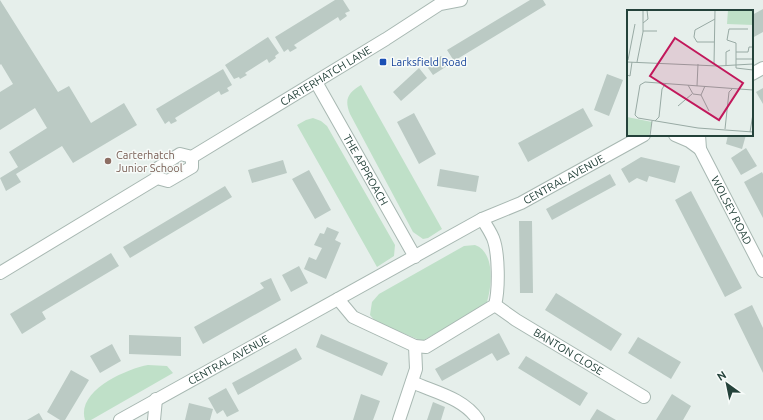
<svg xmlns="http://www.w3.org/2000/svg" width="763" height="420" viewBox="0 0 763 420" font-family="Ubuntu,sans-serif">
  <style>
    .green { fill: #bfe0c8 }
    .building { fill: #bbcac4 }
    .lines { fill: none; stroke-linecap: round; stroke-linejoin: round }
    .minor-casing { stroke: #a8b8b2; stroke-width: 14 }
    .minor { stroke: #fff; stroke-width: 12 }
    .transit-dot { fill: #1a4fb4; stroke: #f7fbf9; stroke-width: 1.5 }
    .education-dot { fill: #8d6e63; stroke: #f7fbf9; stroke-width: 1.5 }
    .labels { text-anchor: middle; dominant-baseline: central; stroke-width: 3; stroke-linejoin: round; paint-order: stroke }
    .transit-label { font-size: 11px; fill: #164399; stroke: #f7fbf9; text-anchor: start }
    .street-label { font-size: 11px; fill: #24423a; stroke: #f7fbf9 }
    .education-label { font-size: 11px; fill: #785e54; stroke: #f7fbf9; text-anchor: start }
    .inset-road { fill: none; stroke: #98aaa4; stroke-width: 1 }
    .view { fill: #c2185b; fill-opacity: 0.15; stroke: #c2185b; stroke-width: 2 }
    .inset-edge { fill: none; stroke: #24423a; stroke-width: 2 }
  </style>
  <rect width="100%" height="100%" fill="#e6efeb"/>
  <path class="green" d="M361,85L442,229L428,238L423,239L413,232L350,114C344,99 348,93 361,85Z
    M313,118L321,121L327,126L395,245L394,256L377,267L297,125L306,120Z
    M475,245C495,252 492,285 487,302L467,316L422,341L376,322L370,315L372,302L379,294L464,246Z
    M148,365L167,366L173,373L91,420H85C76,391 126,369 148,365Z"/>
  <path class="building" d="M0,0L58,92L69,86L91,123L124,103L137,125L73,163L62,146L16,174L21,182L6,191L0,178L18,167L9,152L47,128L35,108L0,130V92L13,84L1,64L0,65Z
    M335,0H343L350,11L345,13L347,16L340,21L338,17L294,45L297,48L290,52L288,49L284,52L275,37Z
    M530,0H543L546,5L454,61L447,50Z
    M763,9V32L752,38V15Z
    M268,37L279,53L275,56L276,58L269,63L267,59L245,73L247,75L240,79L239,77L234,79L225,65Z
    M441,56L447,66L433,75L426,65Z
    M419,68L427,78L401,101L393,92Z
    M223,69L232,85L227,88L229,91L221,95L219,91L175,118L177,121L171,124L169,121L165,124L156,109Z
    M607,74L623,80L609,116L594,110Z
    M763,88V104L756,92Z
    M583,108L593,126L528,162L518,143Z
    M414,113L436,154L419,164L397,122Z
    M728,135H746L742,149L726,144Z
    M746,148L757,166L741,175L731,158Z
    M641,157L680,166L675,183L649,176L647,182L637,178L629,183L621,169Z
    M283,160L287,173L252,183L248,170Z
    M440,169L479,176L476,192L437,186Z
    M309,170L331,210L315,219L292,179Z
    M762,172L763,174V218L744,182Z
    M610,174L616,185L552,220L546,209Z
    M225,186L232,197L130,258L123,247Z
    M691,191L742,288L725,297L675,200Z
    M519,221H532L533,293H520Z
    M327,227L339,232L335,240L341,243L326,279L304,269L309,257L316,260L322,248L314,245L320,233L324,234Z
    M111,253L119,266L42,312L46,319L22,334L10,314Z
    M299,266L308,283L291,292L282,275Z
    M271,278L281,300L203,344L194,327L264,288L260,283Z
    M556,293L622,334L611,351L545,310Z
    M752,305L763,328V373L734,314Z
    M499,333L510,354L497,361L492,353L442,381L435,369Z
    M321,334L388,363L382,376L316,347Z
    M129,335L181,337V356L129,354Z
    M638,337L681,362L671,379L628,353Z
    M112,344L121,361L100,373L90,356Z
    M296,348L302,359L238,395L232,383Z
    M526,356L588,393L580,406L518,368Z
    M71,370L89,380L65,420H60L47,412Z
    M226,388L239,411L227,417L223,410L217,414L208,398Z
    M361,394L380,401L373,420H353Z
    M672,394L691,406L683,420H656Z
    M433,402L445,407L441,420H427Z
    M189,403L213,409L210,420H185Z
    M597,409L616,420H590Z
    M39,413L43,420H27Z"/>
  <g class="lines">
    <defs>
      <g id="minor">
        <path d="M752,74L763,68"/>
        <path id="s1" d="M316,82L415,257"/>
        <path d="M675,135L689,141L700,149"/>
        <path id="s2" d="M699,135L700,149L763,271"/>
        <path id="s3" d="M157,178L158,168L180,154L192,157L386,39L440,4L461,0"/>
        <path d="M0,273L157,178L168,181L192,167V157"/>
        <path d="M338,299L353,317L415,346L426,347L495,305C499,290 499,253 493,238C490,231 486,225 482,219"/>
        <path id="s4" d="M495,305L516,320L644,397"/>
        <path d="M412,382C434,392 464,398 478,420"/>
        <path id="s5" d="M120,420L482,219L521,203L644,135"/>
        <path d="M154,420L156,399"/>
        <path d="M399,420L416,369L415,346"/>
      </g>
    </defs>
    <use href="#minor" class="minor-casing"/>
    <use href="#minor" class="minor"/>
  </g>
  <rect class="transit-dot" x="379" y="58" width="8" height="8" rx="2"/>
  <circle class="education-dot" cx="108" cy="161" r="4"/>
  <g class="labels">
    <g class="transit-label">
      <text x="391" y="62">Larksfield Road</text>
    </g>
    <g class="street-label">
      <text stroke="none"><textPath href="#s3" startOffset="205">CARTERHATCH LANE</textPath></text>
      <text stroke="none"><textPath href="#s1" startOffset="101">THE APPROACH</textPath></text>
      <text stroke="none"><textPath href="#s5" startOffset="505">CENTRAL AVENUE</textPath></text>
      <text stroke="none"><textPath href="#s2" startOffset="83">WOLSEY ROAD</textPath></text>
      <text stroke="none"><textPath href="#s4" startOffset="87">BANTON CLOSE</textPath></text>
      <text stroke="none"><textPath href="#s5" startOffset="124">CENTRAL AVENUE</textPath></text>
    </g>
    <g class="education-label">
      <text x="116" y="155">Carterhatch<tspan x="116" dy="13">Junior School</tspan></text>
    </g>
  </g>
  <g transform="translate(627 10)">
    <rect width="126" height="126" fill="#e6efeb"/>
    <path d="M101,0H126V15L100,14ZM0,107L25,112L22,126H0Z" fill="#bfe0c8"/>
    <path class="inset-road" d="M16,13L21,9L20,0M121,19H102L100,30L109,33V58L126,60M16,21H30M87,32H70L67,27L68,20L88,9M109,42H121L122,37H126M109,49H126M1,50L8,14M0,52L91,56L126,54M10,52L16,22V0M87,54L88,0M99,56V42L103,40M0,65L3,66L5,52M61,75L66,84L74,85L78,76M70,76L71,54M126,80L18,72L13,75L8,105L11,108L71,118L126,122M74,85L82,101M51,96L65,84M28,111L32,107L35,79L39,73M98,119L102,82L105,79M123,122L126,104M23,126L25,111"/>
    <path class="view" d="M48,28L116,73L92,110L23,66Z"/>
    <rect width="126" height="126" class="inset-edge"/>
  </g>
  <g transform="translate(727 384) rotate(327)" stroke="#f7fbf9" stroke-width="3" paint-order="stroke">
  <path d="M0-3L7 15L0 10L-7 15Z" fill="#24423a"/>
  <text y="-6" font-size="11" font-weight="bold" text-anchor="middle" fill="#24423a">N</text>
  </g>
</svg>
